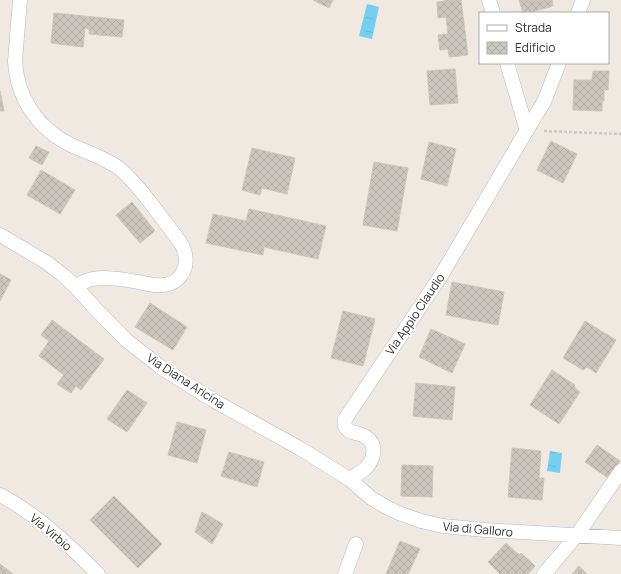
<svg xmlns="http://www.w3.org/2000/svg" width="621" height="574" viewBox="0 0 621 574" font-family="Manrope,sans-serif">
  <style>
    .water { fill: url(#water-ripples) }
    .building { fill: url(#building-cross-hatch); stroke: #cbc5ba }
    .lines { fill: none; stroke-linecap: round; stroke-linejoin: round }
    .minor-casing { stroke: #b4b7c1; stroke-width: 15 }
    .path { stroke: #c9c9c9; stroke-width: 2.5; stroke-dasharray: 3 2; stroke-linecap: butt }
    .minor { stroke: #fff; stroke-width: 14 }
    .labels { text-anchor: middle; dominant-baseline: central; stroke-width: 3.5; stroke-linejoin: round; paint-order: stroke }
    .street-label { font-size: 12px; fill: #2e2e2e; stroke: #fff }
  </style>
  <defs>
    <pattern id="water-ripples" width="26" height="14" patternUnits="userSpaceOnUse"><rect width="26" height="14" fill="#75cff0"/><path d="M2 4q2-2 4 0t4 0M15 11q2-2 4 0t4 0" fill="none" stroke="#66b2ce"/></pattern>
    <pattern id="building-cross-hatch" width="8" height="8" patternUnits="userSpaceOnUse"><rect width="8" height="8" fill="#cbc7bf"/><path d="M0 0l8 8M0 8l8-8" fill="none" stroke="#afaba4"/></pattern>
  </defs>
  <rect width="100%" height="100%" fill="#efe9e1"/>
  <path class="water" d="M367,4L379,7L372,39L359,36Z
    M550,451L562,453L560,473L547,471Z"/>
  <path class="building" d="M313,0H333L329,8Z
    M445,0H461L468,55L449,57L448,49L440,50L438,35L448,34L446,17L438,18L437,2L445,1Z
    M519,0H552L553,6L528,13H523Z
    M54,13L124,20L122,37L89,34V29L85,28L83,47L51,43Z
    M455,69L458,103L430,105L427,71Z
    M593,71H609L608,90H604V101H602V111L573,110L574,80H592Z
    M0,91L4,111H0Z
    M551,141L577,154L563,183L537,170Z
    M429,142L456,149L447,186L421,179Z
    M36,146L49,152L42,165L29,158Z
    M252,148L295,158L287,194L262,188L260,195L242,190Z
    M374,162L408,168L397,231L363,225Z
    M41,170L75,190L60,214L27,195Z
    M132,202L155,231L140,243L116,215Z
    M249,209L326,226L318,259L264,247L263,255L206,243L213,214L246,221Z
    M0,274L11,280L0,301Z
    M452,282L504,292L498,325L446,315Z
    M150,303L187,327L173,350L135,327Z
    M343,311L375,319L363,366L331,358Z
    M52,320L104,359L81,390L76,386L71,393L57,384L64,375L39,356L49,341L41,335Z
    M585,321L616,340L596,373L587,367L583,370L563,358Z
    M431,329L465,344L452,373L419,357Z
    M552,370L575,385L574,387L580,392L559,424L530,405Z
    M416,383L455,387L452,420L413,416Z
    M127,390L147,403L127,432L107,419Z
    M177,422L206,430L197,463L168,455Z
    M597,445L620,461L608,478L585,462Z
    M512,448L541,451L539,478H544L542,500L508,497Z
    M229,452L264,462L257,487L221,476Z
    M402,465L433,466L432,497L401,496Z
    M114,496L162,544L138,568L90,520Z
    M202,512L223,524L212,544L195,532Z
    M400,541L420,549L408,574H386Z
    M506,543L519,555L521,553L535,566L528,574H500L488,562Z
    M0,564L13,574H0Z
    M579,566L587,574H572Z"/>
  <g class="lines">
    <defs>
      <path id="minor" d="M20,0L15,61C17,98 38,129 71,145C88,153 106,158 120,169C133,180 143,193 153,206C162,218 171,230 180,242C194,264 181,288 155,285C136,282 101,273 84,282C81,283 78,286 76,287
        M489,0L493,13
        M578,13L583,0
        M507,63L527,131
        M0,235L46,262L63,275L76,287L93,306L126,340L162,368L211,399L301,449L349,479L371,498L386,507L401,514L421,521L443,526L485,530L621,538
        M349,479C354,476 360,473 365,469C374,460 378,445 366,437C361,433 353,434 348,430C344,427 344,423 345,419L442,274L537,113L544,102L559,63
        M0,495C38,515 68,544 98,574
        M345,574L356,544
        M544,574L577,535L621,471"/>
    </defs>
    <use href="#minor" class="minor-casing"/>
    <path class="path" d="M544,131L621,134"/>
    <use href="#minor" class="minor"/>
  </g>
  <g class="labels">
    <g class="street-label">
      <text transform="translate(415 314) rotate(-56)">Via Appio Claudio</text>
      <text transform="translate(186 381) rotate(33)">Via Diana Aricina</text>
      <text transform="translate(478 529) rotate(5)">Via di Galloro</text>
      <text transform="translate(51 532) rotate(40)">Via Virbio</text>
    </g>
  </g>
  <rect x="479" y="12" width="130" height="52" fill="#ffffff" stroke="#ababab"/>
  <rect x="487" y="25" width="20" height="6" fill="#ffffff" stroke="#ababab"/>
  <text x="515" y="32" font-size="12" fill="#2e2e2e">Strada</text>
  <rect x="487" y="42" width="20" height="12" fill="url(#building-cross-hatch)" stroke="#ababab"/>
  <text x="515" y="52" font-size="12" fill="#2e2e2e">Edificio</text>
</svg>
